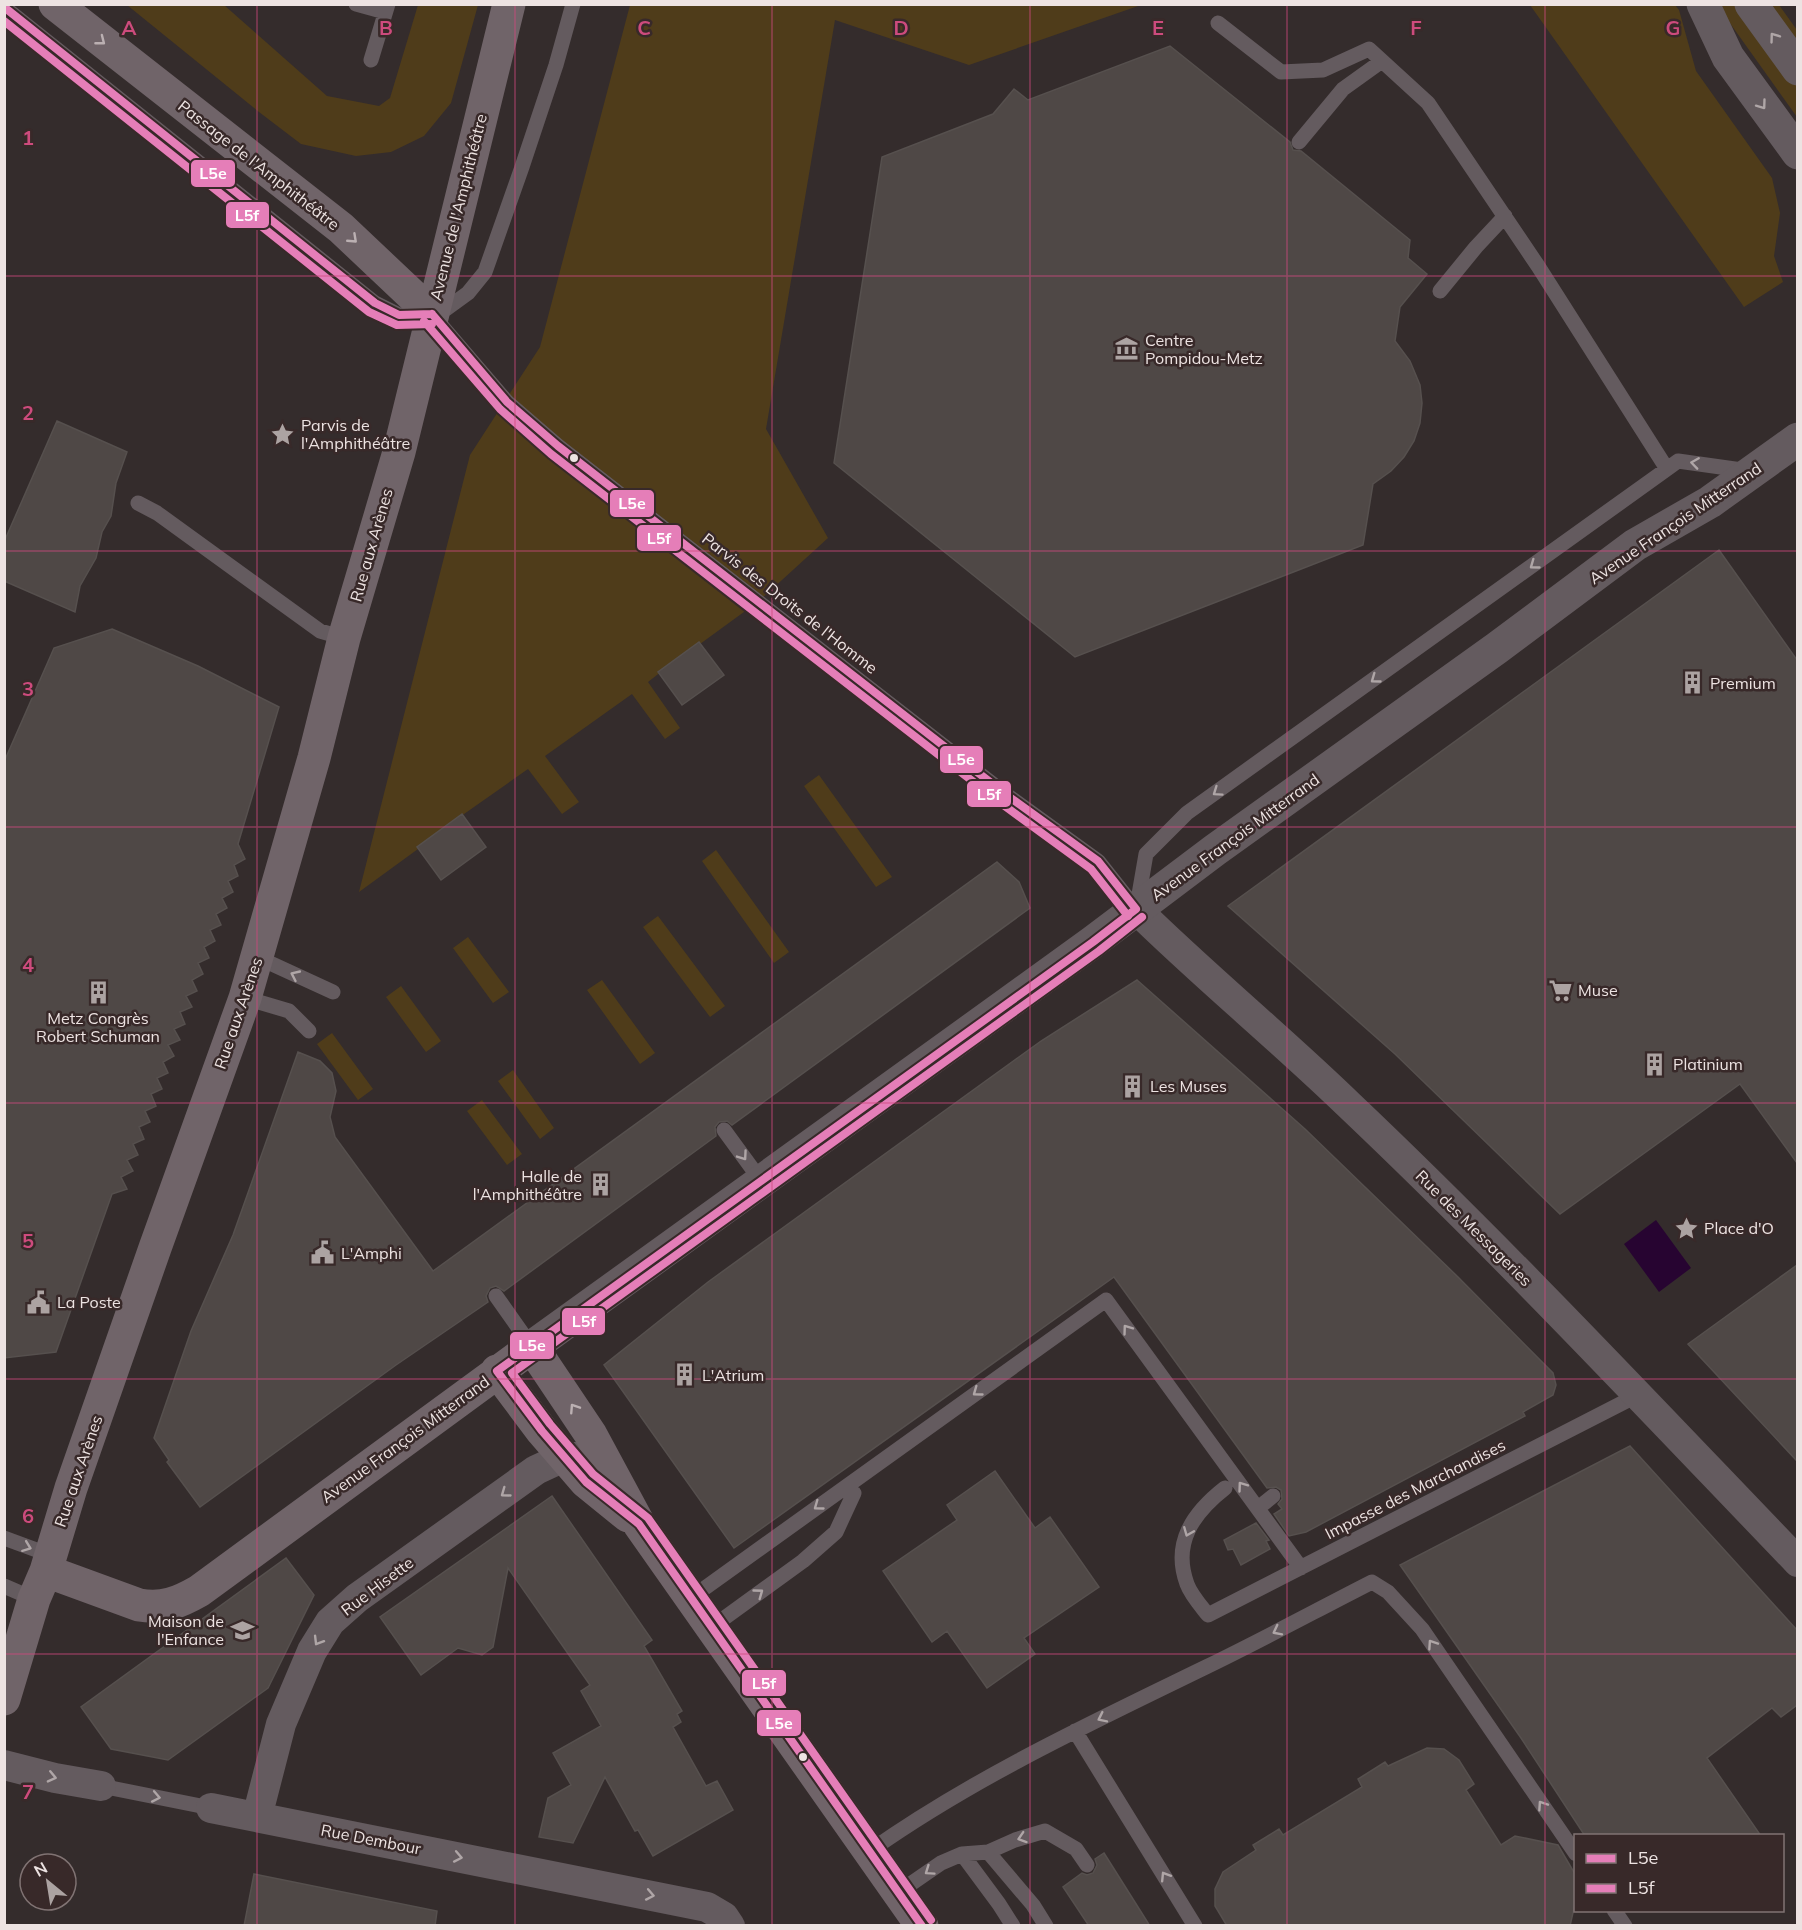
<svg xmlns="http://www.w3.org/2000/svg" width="1802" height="1930" viewBox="0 0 1802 1930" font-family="Mulish,sans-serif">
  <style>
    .green { fill: #4f3c1a }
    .water { fill: #270431 }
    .building { fill: #4f4846; stroke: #56504e; stroke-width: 1.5 }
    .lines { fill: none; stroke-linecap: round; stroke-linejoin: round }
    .service { stroke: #645b5f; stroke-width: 15 }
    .minor { stroke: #645b5f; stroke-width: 30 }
    .tertiary { stroke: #645b5f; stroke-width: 33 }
    .secondary { stroke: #706469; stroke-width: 33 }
    .bus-1-casing { stroke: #382929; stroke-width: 12 }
    .bus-2-casing { stroke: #382929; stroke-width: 12 }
    .bus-1 { stroke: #e57eb8; stroke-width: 8 }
    .bus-2 { stroke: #e57eb8; stroke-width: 8 }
    .oneway { stroke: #afa6a7 }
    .oneway2 { stroke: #bbb0b2 }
    .grid { fill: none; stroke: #cd4b7d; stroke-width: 1.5; stroke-opacity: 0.55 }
    .bus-dot { fill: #ede3e2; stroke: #382929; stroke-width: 2 }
    .labels { text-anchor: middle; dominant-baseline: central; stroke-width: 5; stroke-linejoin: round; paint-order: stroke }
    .street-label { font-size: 16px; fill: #ede3e2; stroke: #382929 }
    .poi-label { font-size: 16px; fill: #ede3e2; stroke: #382929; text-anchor: start }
    .grid-label { font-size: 20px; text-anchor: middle; font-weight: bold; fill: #cd4b7d; stroke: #382929; stroke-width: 5; stroke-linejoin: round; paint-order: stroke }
    .line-badge { stroke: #382929; stroke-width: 2 }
    .badge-label { font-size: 16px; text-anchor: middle; font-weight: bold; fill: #fff }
  </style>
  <rect width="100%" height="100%" fill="#342c2c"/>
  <path class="green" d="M127,5H224L327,96L379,106L390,98L418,5H478L451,103L424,136L391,152L356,156L301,144L259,112Z
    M630,5H1141L969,65L835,20L766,429L828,538L759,601L700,644L699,642L648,682L680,728L665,739L632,694L545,756L579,802L562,814L528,769L417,847L418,849L359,892L470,455L540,347Z
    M1530,5H1675L1679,10L1696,71L1772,178L1780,213L1774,256L1783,282L1744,307Z
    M1717,5H1739L1797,86V117Z
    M1767,5H1779L1797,30V46Z
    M819,775L892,877L876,887L804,786Z
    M716,850L789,952L774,963L702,861Z
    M658,916L725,1006L710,1017L643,927Z
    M468,937L509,992L493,1003L453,948Z
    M602,980L655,1053L640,1064L587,990Z
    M401,986L441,1041L426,1052L386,997Z
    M332,1033L373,1089L358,1100L317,1044Z
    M513,1070L554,1128L540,1139L498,1081Z
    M482,1100L522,1154L507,1165L467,1111Z"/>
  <path class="water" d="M1656,1220L1691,1268L1659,1292L1624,1244Z"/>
  <path class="building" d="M1170,46L1290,142L1293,150L1301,151L1410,240L1408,258L1427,274L1400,307L1395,341L1410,361L1420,385L1422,403L1420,423L1414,441L1404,457L1391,471L1373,484L1363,545L1075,657L834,463L882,157L993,114L1014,89L1028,100Z
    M57,421L127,452L116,483L111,516L102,532L96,558L80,586L75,612L4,581V542Z
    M1719,550L1797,660V1163L1740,1084L1560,1214L1395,1054L1228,906Z
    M112,629L198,666L279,707L238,844L245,859L234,865L238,876L228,881L233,892L222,898L227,908L216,914L221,925L210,930L215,941L204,947L209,958L198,963L203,974L192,980L197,991L186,996L192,1007L180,1012L185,1024L174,1029L180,1040L168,1045L174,1056L163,1062L168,1073L157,1078L162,1089L151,1094L156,1106L145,1111L150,1122L139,1127L144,1139L133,1144L138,1155L127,1160L133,1171L121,1177L127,1189L112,1194L56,1352L4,1358V762L54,648Z
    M699,642L724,675L682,705L658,672Z
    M462,814L486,847L441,880L417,847Z
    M997,862L1019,882L1030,908L732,1125L727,1121L719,1122L715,1127L716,1136L504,1291L496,1286L490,1288L486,1296L488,1302L396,1365L200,1507L167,1462L169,1460L154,1438L191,1331L233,1235L298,1052L320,1061L332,1073L336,1091L330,1117L335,1137L433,1271Z
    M1137,980L1305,1129L1458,1277L1553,1373L1556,1385L1553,1395L1523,1412L1525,1416L1306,1532L1289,1536L1274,1514L1282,1509L1278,1504L1282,1499L1281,1490L1276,1487L1267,1488L1114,1277L734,1548L604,1365L708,1282L1041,1041Z
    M1797,1265V1461L1688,1344Z
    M1630,1446L1797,1630V1705L1781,1717L1772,1708L1707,1758L1761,1836H1585L1521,1738L1400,1565Z
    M995,1471L1035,1528L1050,1517L1099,1587L1024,1638L1035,1654L987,1688L947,1631L932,1642L883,1571L957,1520L947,1505Z
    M552,1496L652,1640L644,1646L682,1711L677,1714L681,1722L673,1727L706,1786L717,1781L733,1810L653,1856L638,1830L635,1831L605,1777L573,1843L539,1837L548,1798L571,1785L553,1753L601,1726L581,1691L590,1685L508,1568L493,1647L482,1655L458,1648L421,1675L380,1617Z
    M1256,1523L1269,1540L1266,1541L1270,1549L1241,1565L1233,1549L1228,1550L1224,1540Z
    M286,1558L314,1595L268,1688L168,1760L111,1749L81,1707Z
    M1427,1748L1444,1749L1459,1760L1474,1784L1466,1790L1501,1845L1515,1836L1558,1845L1575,1874V1904L1570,1926H1227L1215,1906V1889L1223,1872L1256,1850L1253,1845L1279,1829L1283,1835L1362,1787L1358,1779L1385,1762L1388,1766Z
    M1104,1853L1150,1926H1089L1063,1887L1082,1873L1087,1875L1093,1873L1097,1865L1095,1859Z
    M254,1874L437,1911L435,1926H244Z"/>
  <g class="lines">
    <path class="service" d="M356,4L385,12
      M4,7L375,303L399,315L432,314L446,309L468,293L485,272L522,167L556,65L573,4
      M1218,23L1281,72L1323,70L1369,49L1428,103L1538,266L1667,469
      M371,60L388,4
      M1299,142L1343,89L1382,61
      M1440,291L1476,247L1505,216
      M434,317L507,402L558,446L1008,796L1098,861L1136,909
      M138,503L157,513L320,631L344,638
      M1137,906L1146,854L1187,813L1667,469L1678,461L1749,471
      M257,957L333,992
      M245,998L289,1011L309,1031
      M724,1130L762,1182
      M496,1296L532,1347
      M1225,1488C1193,1513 1172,1543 1187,1584C1191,1595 1201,1606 1208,1615L1638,1395
      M1258,1508L1273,1496
      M4,1538L50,1555
      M4,1586L34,1599L32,1602
      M691,1598L1106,1300L1301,1568
      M712,1627L803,1561L836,1532L854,1493
      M1075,1731L1195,1926
      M101,1786L211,1808
      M870,1851C975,1777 1091,1723 1206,1667C1262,1640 1317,1610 1372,1582L1388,1592L1422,1629L1576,1854
      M988,1852L1033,1905L1046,1926
      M962,1854L999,1904L1013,1926
      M899,1892L941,1863L962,1854L988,1852L1015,1840L1045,1831L1076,1849L1087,1865
      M1614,1910L1625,1926"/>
    <path class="minor" d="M1136,909C1205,977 1280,1038 1349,1105C1504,1252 1650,1408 1798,1562
      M4,1765L55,1778L101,1786
      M211,1808L707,1907L724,1917L730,1926
      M257,1817L281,1724L312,1651L330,1622L357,1598L536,1470L564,1457H587"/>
    <path class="tertiary" d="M1703,4L1728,57L1798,153
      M1751,4L1798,69
      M532,1347L1093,942L1215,850L1497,648L1635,545L1710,502L1798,439"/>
    <path class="secondary" d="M55,4L341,228L432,314
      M497,1371L542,1431L586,1482L628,1516
      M46,1571L139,1605C163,1609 178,1603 199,1591L532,1347L591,1435L639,1524L922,1926
      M4,1699L34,1599L46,1571L71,1488L155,1248L245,998L314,758L344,638L399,452L509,4"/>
    <defs>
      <path id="bus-1" d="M4,7L375,303L399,315L432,314
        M432,314L507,402L558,446L1008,796L1098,861L1136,909
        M922,1926L639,1524L586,1482L542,1431L497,1371L1093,942L1136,909"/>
      <path id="bus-2" d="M4,21L369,312L397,325L432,324
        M424,321L500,409L551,454L1002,804L1091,869L1128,916
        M931,1920L648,1518L593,1474L550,1424L512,1373L1099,951L1142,917"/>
    </defs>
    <use href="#bus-1" class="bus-1-casing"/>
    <use href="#bus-2" class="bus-2-casing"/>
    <use href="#bus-1" class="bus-1"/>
    <use href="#bus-2" class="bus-2"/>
  </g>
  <defs><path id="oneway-chevron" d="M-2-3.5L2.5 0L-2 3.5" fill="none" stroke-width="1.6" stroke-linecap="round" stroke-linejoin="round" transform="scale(1.5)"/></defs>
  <g class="oneway">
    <use href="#oneway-chevron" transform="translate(1774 37) rotate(-126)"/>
    <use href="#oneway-chevron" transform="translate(1762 105) rotate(54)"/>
    <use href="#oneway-chevron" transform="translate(1695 463) rotate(-172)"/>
    <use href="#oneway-chevron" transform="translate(1534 565) rotate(144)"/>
    <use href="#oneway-chevron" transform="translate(1375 679) rotate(144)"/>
    <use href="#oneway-chevron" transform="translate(1217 792) rotate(145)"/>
    <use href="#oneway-chevron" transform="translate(295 975) rotate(-155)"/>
    <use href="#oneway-chevron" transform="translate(743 1156) rotate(55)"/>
    <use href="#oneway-chevron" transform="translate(1127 1329) rotate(-126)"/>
    <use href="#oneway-chevron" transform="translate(977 1392) rotate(144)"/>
    <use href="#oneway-chevron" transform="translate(1242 1486) rotate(-126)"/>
    <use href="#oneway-chevron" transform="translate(505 1493) rotate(144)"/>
    <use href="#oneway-chevron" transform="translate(818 1506) rotate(144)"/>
    <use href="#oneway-chevron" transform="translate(1188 1532) rotate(112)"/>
    <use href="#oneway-chevron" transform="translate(27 1547) rotate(21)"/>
    <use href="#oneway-chevron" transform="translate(759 1593) rotate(-36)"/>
    <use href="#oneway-chevron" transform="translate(1277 1631) rotate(153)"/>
    <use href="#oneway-chevron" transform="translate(318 1641) rotate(121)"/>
    <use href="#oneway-chevron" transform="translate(1432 1644) rotate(-124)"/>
    <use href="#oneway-chevron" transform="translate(1102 1718) rotate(154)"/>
    <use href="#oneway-chevron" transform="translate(52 1777) rotate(13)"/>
    <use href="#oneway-chevron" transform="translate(156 1797) rotate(11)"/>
    <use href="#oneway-chevron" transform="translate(1542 1805) rotate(-124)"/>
    <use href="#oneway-chevron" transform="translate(1022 1838) rotate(162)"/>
    <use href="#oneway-chevron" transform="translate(458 1857) rotate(11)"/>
    <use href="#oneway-chevron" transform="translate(929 1871) rotate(145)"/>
    <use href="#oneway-chevron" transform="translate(1165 1876) rotate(-122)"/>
    <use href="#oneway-chevron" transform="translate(650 1895) rotate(11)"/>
  </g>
  <g class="oneway2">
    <use href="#oneway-chevron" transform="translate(101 41) rotate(38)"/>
    <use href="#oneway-chevron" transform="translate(353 239) rotate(43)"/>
    <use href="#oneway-chevron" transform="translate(574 1408) rotate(-123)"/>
  </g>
  <path class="grid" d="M257,4V1926M515,4V1926M772,4V1926M1030,4V1926M1287,4V1926M1545,4V1926M4,276H1798M4,551H1798M4,827H1798M4,1103H1798M4,1379H1798M4,1654H1798"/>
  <defs>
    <symbol id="museum-bare" viewBox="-9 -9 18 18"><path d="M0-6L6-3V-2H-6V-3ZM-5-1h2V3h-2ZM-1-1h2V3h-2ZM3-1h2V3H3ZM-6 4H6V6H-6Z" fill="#aca3a2" stroke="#382929" stroke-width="2.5" paint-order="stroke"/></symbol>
    <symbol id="sight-bare" viewBox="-9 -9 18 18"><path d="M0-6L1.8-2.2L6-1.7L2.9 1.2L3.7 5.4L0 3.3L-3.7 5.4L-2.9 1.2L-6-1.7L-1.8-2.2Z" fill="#aca3a2" stroke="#382929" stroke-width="2.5" paint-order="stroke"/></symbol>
    <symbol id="building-bare" viewBox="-9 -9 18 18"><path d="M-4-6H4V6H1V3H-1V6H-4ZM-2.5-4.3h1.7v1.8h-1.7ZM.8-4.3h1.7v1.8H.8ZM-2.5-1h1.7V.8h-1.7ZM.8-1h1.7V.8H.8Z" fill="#aca3a2" stroke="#382929" stroke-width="2.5" paint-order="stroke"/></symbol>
    <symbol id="supermarket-bare" viewBox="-9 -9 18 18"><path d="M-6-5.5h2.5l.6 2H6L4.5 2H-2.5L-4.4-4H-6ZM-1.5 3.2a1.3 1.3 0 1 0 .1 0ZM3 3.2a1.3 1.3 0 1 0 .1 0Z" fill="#aca3a2" stroke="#382929" stroke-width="2.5" paint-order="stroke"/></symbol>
    <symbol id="civic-bare" viewBox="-9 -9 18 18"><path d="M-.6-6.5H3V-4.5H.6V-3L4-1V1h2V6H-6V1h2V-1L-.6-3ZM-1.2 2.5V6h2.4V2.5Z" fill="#aca3a2" stroke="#382929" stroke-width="2.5" paint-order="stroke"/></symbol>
    <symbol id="school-bare" viewBox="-9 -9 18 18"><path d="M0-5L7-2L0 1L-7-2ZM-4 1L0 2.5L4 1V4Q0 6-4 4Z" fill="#aca3a2" stroke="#382929" stroke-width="2.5" paint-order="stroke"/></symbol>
  </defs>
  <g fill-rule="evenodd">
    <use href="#museum-bare" x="1110" y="332" width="33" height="33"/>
    <use href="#sight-bare" x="266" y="418" width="33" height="33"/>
    <use href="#building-bare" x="1676" y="666" width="33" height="33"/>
    <use href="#supermarket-bare" x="1544" y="974" width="33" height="33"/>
    <use href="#building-bare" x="82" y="976" width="33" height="33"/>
    <use href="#building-bare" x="1638" y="1048" width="33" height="33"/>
    <use href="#building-bare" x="1116" y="1070" width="33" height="33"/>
    <use href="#building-bare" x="584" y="1168" width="33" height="33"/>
    <use href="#sight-bare" x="1670" y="1212" width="33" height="33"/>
    <use href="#civic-bare" x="306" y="1236" width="33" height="33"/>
    <use href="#civic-bare" x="22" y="1286" width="33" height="33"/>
    <use href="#building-bare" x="668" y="1358" width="33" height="33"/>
    <use href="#school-bare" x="226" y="1614" width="33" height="33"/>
  </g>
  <g class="bus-dot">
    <circle cx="574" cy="458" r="5"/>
    <circle cx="803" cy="1757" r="5"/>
  </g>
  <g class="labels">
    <g class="street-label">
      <text transform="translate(259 165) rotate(38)">Passage de l'Amphithéâtre</text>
      <text transform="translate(458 207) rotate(-76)">Avenue de l'Amphithéâtre</text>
      <text transform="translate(1675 523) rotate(-34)">Avenue François Mitterrand</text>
      <text transform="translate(371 545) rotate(-74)">Rue aux Arènes</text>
      <text transform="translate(790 603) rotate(38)">Parvis des Droits de l'Homme</text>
      <text transform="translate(1235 837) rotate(-36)">Avenue François Mitterrand</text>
      <text transform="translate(238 1013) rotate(-71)">Rue aux Arènes</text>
      <text transform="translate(1474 1228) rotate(45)">Rue des Messageries</text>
      <text transform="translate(405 1439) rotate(-36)">Avenue François Mitterrand</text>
      <text transform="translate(78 1471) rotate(-71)">Rue aux Arènes</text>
      <text transform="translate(1415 1489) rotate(-27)">Impasse des Marchandises</text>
      <text transform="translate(377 1586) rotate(-37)">Rue Hisette</text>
      <text transform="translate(371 1839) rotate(11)">Rue Dembour</text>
    </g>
    <g class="poi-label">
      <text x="1145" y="340">Centre<tspan x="1145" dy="18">Pompidou-Metz</tspan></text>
      <text x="301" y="425">Parvis de<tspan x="301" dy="18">l'Amphithéâtre</tspan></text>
      <text x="1710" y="683">Premium</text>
      <text x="1578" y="990">Muse</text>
      <text x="98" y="1018" text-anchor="middle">Metz Congrès<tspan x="98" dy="18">Robert Schuman</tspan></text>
      <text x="1673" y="1064">Platinium</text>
      <text x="1150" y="1086">Les Muses</text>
      <text x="582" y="1176" text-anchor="end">Halle de<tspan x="582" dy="18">l'Amphithéâtre</tspan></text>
      <text x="1704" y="1228">Place d'O</text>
      <text x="341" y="1253">L'Amphi</text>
      <text x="57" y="1302">La Poste</text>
      <text x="702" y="1375">L'Atrium</text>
      <text x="224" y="1621" text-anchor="end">Maison de<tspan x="224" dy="18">l'Enfance</tspan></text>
    </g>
  </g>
  <g class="grid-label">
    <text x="129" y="35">A</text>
    <text x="386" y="35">B</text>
    <text x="644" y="35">C</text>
    <text x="901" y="35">D</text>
    <text x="1158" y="35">E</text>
    <text x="1416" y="35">F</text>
    <text x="1673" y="35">G</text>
    <text x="28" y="145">1</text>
    <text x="28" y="420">2</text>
    <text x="28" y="696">3</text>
    <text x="28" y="972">4</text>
    <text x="28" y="1248">5</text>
    <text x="28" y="1523">6</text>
    <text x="28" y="1799">7</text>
  </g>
  <g class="line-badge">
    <rect x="190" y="159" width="46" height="29" rx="6" fill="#e57eb8"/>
    <rect x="225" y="201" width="45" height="28" rx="6" fill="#e57eb8"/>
    <rect x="609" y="489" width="46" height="29" rx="6" fill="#e57eb8"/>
    <rect x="636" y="524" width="46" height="28" rx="6" fill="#e57eb8"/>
    <rect x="939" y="745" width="45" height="29" rx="6" fill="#e57eb8"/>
    <rect x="966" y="780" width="46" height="28" rx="6" fill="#e57eb8"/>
    <rect x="561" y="1307" width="45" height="29" rx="6" fill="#e57eb8"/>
    <rect x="509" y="1331" width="46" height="29" rx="6" fill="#e57eb8"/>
    <rect x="741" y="1669" width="46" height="28" rx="6" fill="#e57eb8"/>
    <rect x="756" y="1709" width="46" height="28" rx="6" fill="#e57eb8"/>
  </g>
  <g class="badge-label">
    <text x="213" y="179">L5e</text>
    <text x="247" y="221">L5f</text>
    <text x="632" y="509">L5e</text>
    <text x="659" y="544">L5f</text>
    <text x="961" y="765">L5e</text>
    <text x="989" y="800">L5f</text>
    <text x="584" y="1327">L5f</text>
    <text x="532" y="1351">L5e</text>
    <text x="764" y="1689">L5f</text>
    <text x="779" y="1729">L5e</text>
  </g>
  <rect width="1802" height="1930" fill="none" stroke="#ede3e2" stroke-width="12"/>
  <rect x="1574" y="1834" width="210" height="78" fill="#382929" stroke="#807373" stroke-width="1.5"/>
  <rect x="1586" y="1854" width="30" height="9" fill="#e57eb8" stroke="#807373" stroke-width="1.5"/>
  <text x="1628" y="1864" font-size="18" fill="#ede3e2">L5e</text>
  <rect x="1586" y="1884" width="30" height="9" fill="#e57eb8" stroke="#807373" stroke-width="1.5"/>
  <text x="1628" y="1894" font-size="18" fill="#ede3e2">L5f</text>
  <g transform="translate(48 1882) rotate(330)"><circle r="28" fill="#382929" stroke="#807373" stroke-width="1.5"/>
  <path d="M0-4.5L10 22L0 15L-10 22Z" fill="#aca3a2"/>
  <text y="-9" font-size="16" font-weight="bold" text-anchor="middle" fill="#ede3e2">N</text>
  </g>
</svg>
